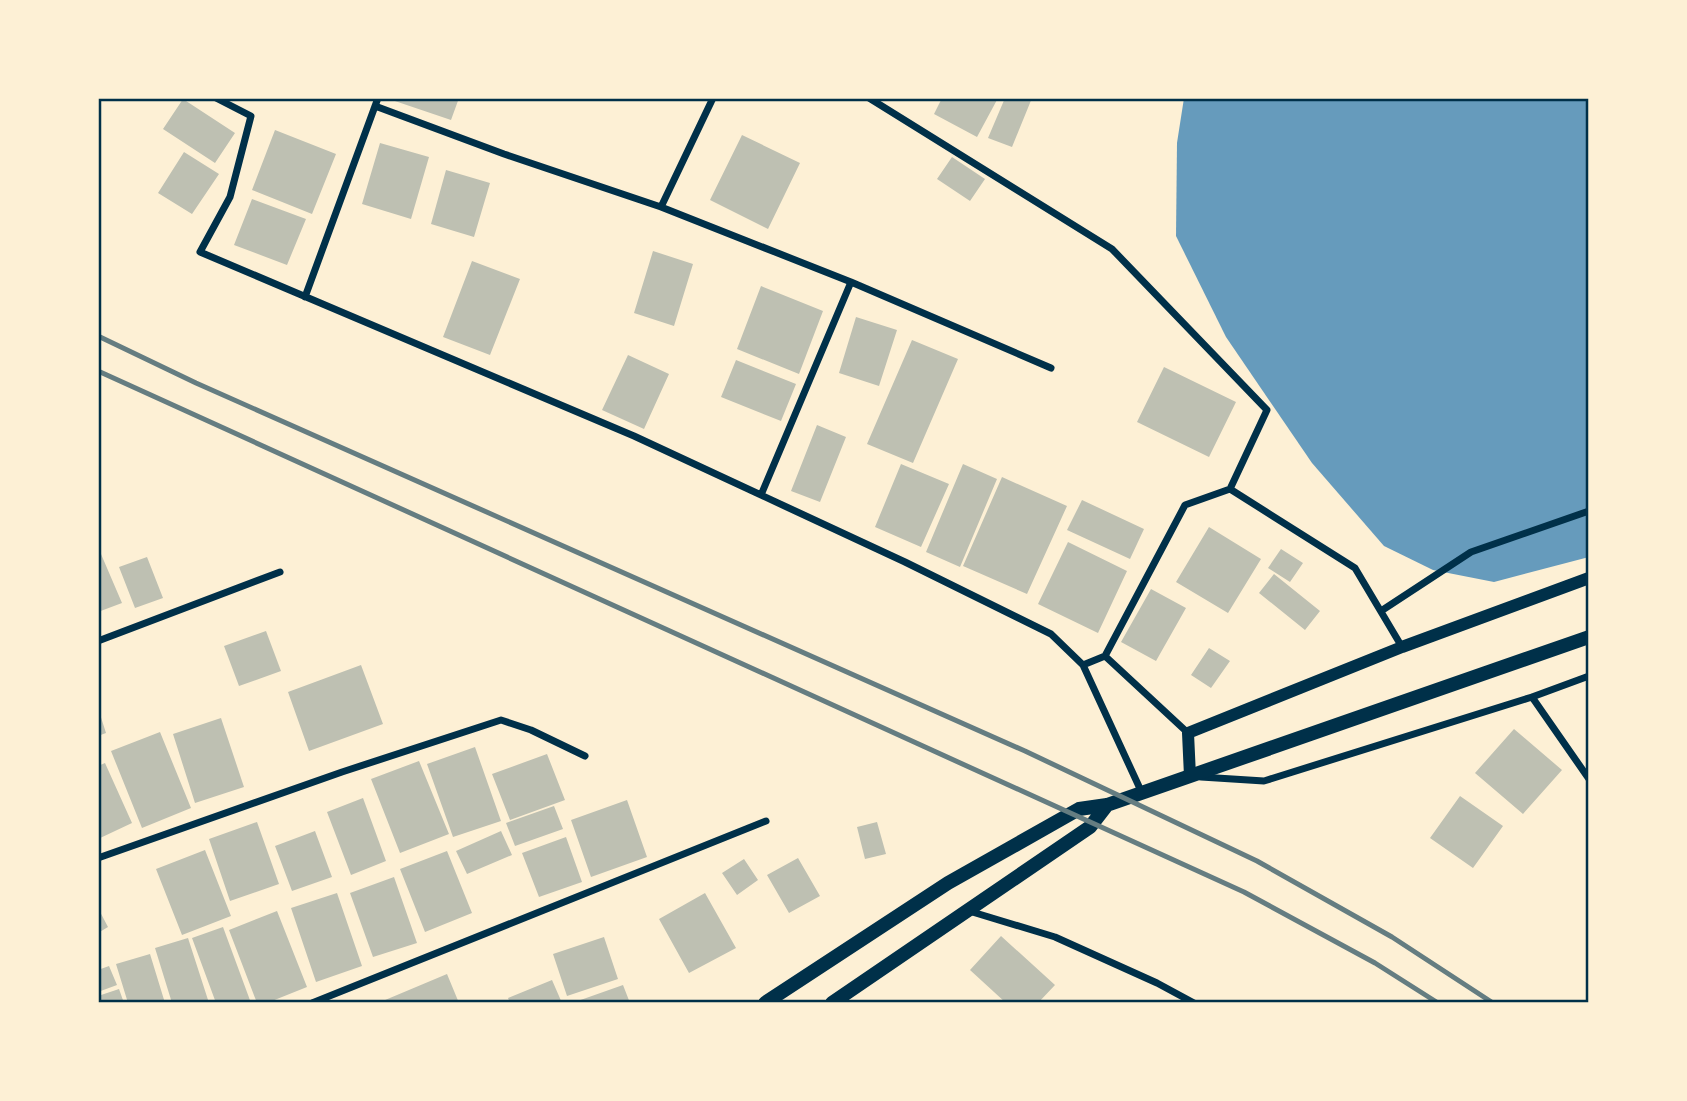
<svg xmlns="http://www.w3.org/2000/svg" width="1687" height="1101" viewBox="0 0 1687 1101" font-family="'Varela Round',sans-serif">
  <style>
    .water { fill: #669bbc }
    .building { fill: #bec0b2 }
    .lines { fill: none; stroke-linecap: round; stroke-linejoin: round }
    .minor { stroke: #003049; stroke-width: 7 }
    .tertiary { stroke: #003049; stroke-width: 12 }
    .secondary { stroke: #003049; stroke-width: 14 }
    .rail { stroke: #657d81; stroke-width: 5 }
    .neatline { fill: none; stroke: #003049; stroke-width: 2.5 }
  </style>
  <rect width="100%" height="100%" fill="#fdf0d5"/>
  <path class="water" d="M1184,98H1589V557L1494,582L1433,570L1384,546L1312,463L1226,337L1176,236L1177,143Z"/>
  <path class="building" d="M386,98H459L451,120Z
    M942,98H998L977,137L934,114Z
    M1005,98H1032L1012,147L988,138Z
    M183,99L235,133L215,163L163,129Z
    M275,130L336,154L312,214L252,190Z
    M742,135L800,163L768,229L710,200Z
    M380,143L429,157L411,219L362,204Z
    M184,152L219,174L192,214L158,193Z
    M952,157L985,179L970,201L937,179Z
    M446,170L490,183L474,237L431,224Z
    M252,199L306,219L287,265L234,245Z
    M653,251L693,264L674,326L634,313Z
    M472,261L520,279L490,355L443,337Z
    M761,286L823,311L799,374L737,349Z
    M856,317L897,330L879,386L839,373Z
    M912,340L958,359L913,463L867,444Z
    M628,355L669,374L644,429L602,410Z
    M736,360L796,384L781,421L721,397Z
    M1164,367L1236,402L1209,457L1137,422Z
    M817,425L846,437L820,502L791,491Z
    M901,464L949,484L921,547L875,527Z
    M963,464L997,479L960,567L926,552Z
    M1002,477L1067,506L1027,594L963,566Z
    M1082,500L1144,529L1130,559L1067,530Z
    M1209,527L1261,559L1228,613L1176,582Z
    M1068,542L1127,571L1098,633L1038,604Z
    M1281,549L1303,563L1290,582L1268,568Z
    M101,554L122,603L98,612V555Z
    M147,557L163,598L135,608L119,567Z
    M1274,574L1320,611L1305,630L1259,593Z
    M1151,589L1186,608L1156,661L1121,642Z
    M266,631L281,671L239,686L224,646Z
    M1209,648L1230,661L1211,688L1191,675Z
    M361,665L383,724L309,751L288,692Z
    M98,708L106,733L98,736Z
    M221,718L244,787L195,803L173,734Z
    M1514,729L1562,770L1523,814L1475,773Z
    M160,732L191,808L142,828L111,751Z
    M475,747L501,821L453,837L427,764Z
    M547,754L565,800L510,820L492,774Z
    M419,761L449,834L400,853L371,779Z
    M105,763L132,823L98,839V766Z
    M1460,796L1503,826L1473,868L1430,838Z
    M363,798L386,861L351,875L327,812Z
    M627,800L647,857L591,877L571,820Z
    M554,806L563,829L515,846L506,823Z
    M257,822L279,884L230,901L209,839Z
    M877,822L886,854L865,859L857,827Z
    M315,831L332,877L292,891L275,846Z
    M501,831L512,855L467,874L456,851Z
    M566,837L582,882L539,897L522,853Z
    M205,850L231,916L182,935L156,869Z
    M447,851L472,913L425,932L400,869Z
    M798,858L820,896L789,913L767,875Z
    M744,859L758,880L737,895L722,873Z
    M394,877L417,943L373,957L350,893Z
    M337,893L362,966L316,982L291,908Z
    M705,893L736,948L689,973L659,919Z
    M98,908L108,927L98,933Z
    M277,911L307,987L267,1003H257L229,930Z
    M223,927L251,1003H216L192,938Z
    M1001,936L1055,985L1038,1003H1006L970,970Z
    M604,937L618,979L567,996L553,954Z
    M188,938L209,1003H172L155,948Z
    M150,954L165,1003H128L116,964Z
    M109,966L117,985L98,992V970Z
    M447,974L459,1003H378Z
    M552,980L562,1003H510L508,998Z
    M623,985L630,1003H572Z
    M119,989L124,1003H98V996Z"/>
  <g class="lines">
    <path class="minor" d="M216,98L251,116L230,197L200,252L634,436L905,562L1051,634L1083,665L1142,793
      M869,98L1112,249L1267,410L1230,489L1185,505L1105,656
      M375,106L504,154L661,207L851,282L1051,368
      M661,207L713,98
      M305,297L378,98
      M1230,489L1355,568L1402,647
      M761,495L851,282
      M1381,611L1471,552L1589,511
      M98,641L280,572
      M1083,665L1105,656L1188,733
      M1532,697L1589,779
      M1201,777L1264,781L1532,697L1589,676
      M98,858L342,772L501,720L531,730L585,756
      M969,911L1055,937L1157,983L1194,1003
      M312,1003L766,821"/>
    <path class="tertiary" d="M1190,776L1188,733L1402,647L1589,578"/>
    <path class="secondary" d="M765,1003L948,883L1079,809L1107,805L1589,637
      M832,1003L1090,827L1107,805"/>
    <path class="rail" d="M98,336L196,383L1025,751L1257,861L1392,937L1493,1003
      M98,371L1244,892L1375,963L1438,1003"/>
  </g>
  <rect width="1687" height="1101" fill="none" stroke="#fdf0d5" stroke-width="200"/>
  <rect x="100" y="100" width="1487" height="901" class="neatline"/>
</svg>
